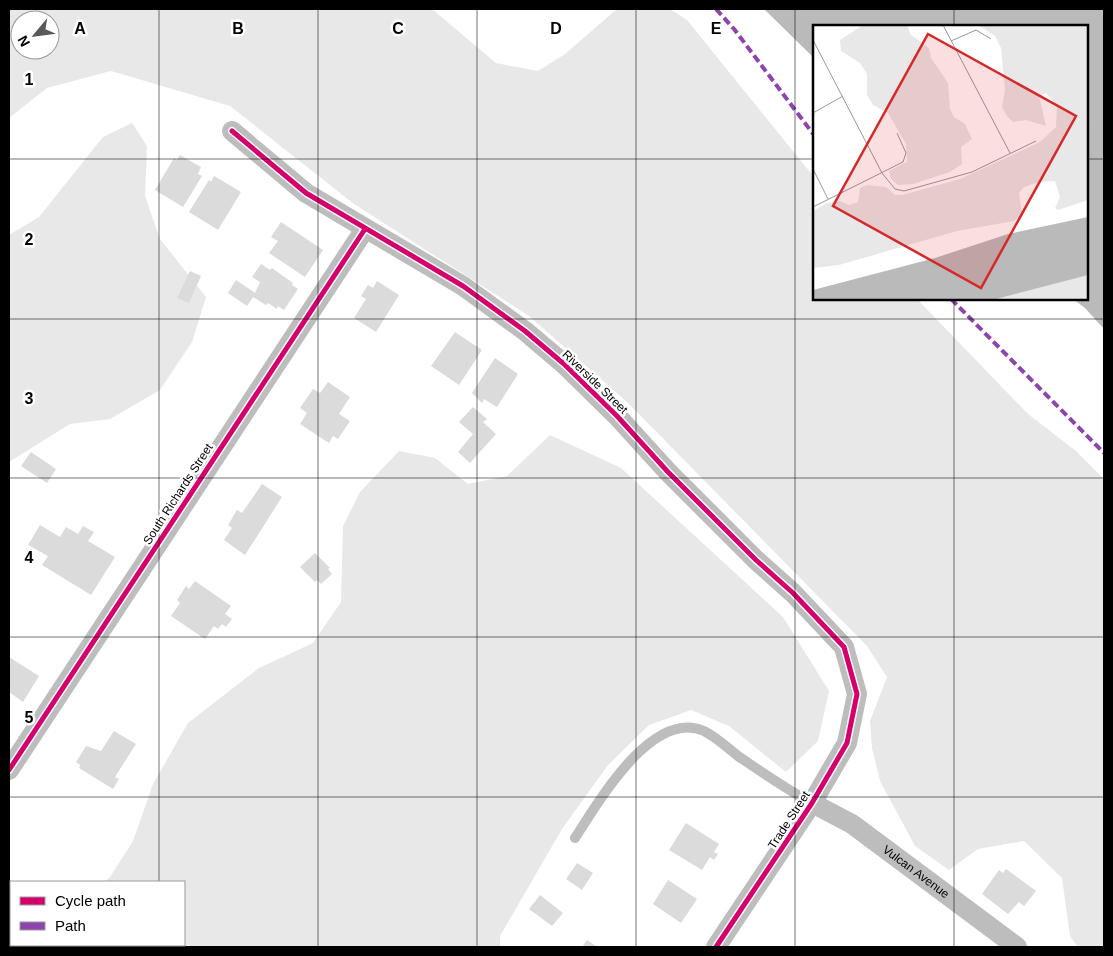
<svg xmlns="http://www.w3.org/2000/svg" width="1113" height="956" viewBox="0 0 1113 956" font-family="Helvetica,sans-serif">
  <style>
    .green { fill: #e8e8e8; fill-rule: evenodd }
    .water { fill: #bababa }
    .building { fill: #dbdbdb }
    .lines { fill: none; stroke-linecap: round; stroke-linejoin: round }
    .service { stroke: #bdbdbd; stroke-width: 10 }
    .minor { stroke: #bdbdbd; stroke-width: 20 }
    .quiet { stroke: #8e44ad; stroke-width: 4; stroke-dasharray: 8 4; stroke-linecap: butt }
    .cycleway-casing { stroke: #fff; stroke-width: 8 }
    .cycleway { stroke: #d6006c; stroke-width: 5 }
    .grid { fill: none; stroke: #000; stroke-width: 1; stroke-opacity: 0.55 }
    .labels { text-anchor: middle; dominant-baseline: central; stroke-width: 5; stroke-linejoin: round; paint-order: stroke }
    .street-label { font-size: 12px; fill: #000; stroke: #fff }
    .inset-road { fill: none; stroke: #999; stroke-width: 1 }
    .view { fill: #d62828; fill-opacity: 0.15; stroke: #d62828; stroke-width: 2.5 }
    .inset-edge { fill: none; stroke: #000; stroke-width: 2.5 }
    .grid-label { font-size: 16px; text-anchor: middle; font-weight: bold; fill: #000; stroke: #fff; stroke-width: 5; stroke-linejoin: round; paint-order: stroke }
  </style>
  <rect width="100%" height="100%" fill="#fff"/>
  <path class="green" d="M9,9H432L496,63L538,71L565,54L617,9H670L687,20L814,177V299H917L1028,414L1076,451L1104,479V947H1078L1070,936L1062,878L1024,841L978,849L949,870L915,846L880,781L872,748L870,721L887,677L867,646L627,402L529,316L354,204L230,106L111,71L47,88L9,118ZM20,20H50V50H20Z
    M132,123L147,146L145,196L160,239L206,297L192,342L160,390L110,419L70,424L9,462V235L39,217L103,137Z
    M550,435L621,468L783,617L829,691L818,741L786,772L729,726L691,710L649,725L608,765L562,829L500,936V947H54L55,945H184V882H104L110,877L133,841L153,784L188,723L259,668L313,643L341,602L343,526L360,492L399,451L435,458L468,484L507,476Z"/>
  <path class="water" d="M764,9H1104V329L1085,308L1073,299H1087V26H814V58Z"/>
  <path class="building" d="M180,155L201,167L198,174L202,176L183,207L155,190L174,158L177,160Z
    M214,176L241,192L218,230L189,212L209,180L211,182Z
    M281,222L323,250L305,277L269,253L278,241L271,237Z
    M261,264L270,270L272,268L293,283L292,285L298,289L284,310L278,306L277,309L268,303L266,305L253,297L247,306L228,293L236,280L255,293L260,282L252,277Z
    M190,271L201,276L189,303L177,298Z
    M377,281L399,295L376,332L354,318L366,299L361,296L368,285L373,288Z
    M455,332L482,350L459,385L431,366Z
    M495,358L518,374L497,407L484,399L482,403L472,393Z
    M328,382L350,397L339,414L350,421L338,439L333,436L329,443L300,424L307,413L300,408L313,389L320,393Z
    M473,407L487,419L483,422L496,434L470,463L458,452L473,434L459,422Z
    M31,452L56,469L47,483L21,466Z
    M262,484L282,497L245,555L224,540L232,528L228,525L237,510L242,513Z
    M40,525L60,537L66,527L78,534L83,526L94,532L88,541L115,557L91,595L42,565L48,556L28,545Z
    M315,553L330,568L328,569L332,574L321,584L317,580L315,582L300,567Z
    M195,581L231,606L225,614L232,619L226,627L222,624L218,629L214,626L205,639L171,616L180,603L177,600L186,586L189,589Z
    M9,657L39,676L23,702L9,692Z
    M114,731L136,744L115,777L119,779L113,789L79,768L80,765L76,762L86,746L101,751Z
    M686,823L719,844L714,852L718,854L714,860L710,857L702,870L669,850Z
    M577,863L593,873L582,890L566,879Z
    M1006,869L1036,891L1024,906L1019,902L1008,914L982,894L999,870L1003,873Z
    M668,880L697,899L681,923L653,904Z
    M9,881L11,883V916L9,920Z
    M540,895L563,913L552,926L529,909Z
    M587,940L597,947H582Z"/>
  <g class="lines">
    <path class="service" d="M575,838C598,803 652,708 704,731C716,737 728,748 738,756C763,773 786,789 812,803"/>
    <g class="minor">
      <path d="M232,131L306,193L463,286L525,331L564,364L617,416L668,472L756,560L793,593L844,647L857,694L847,743L812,803L716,947"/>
      <path d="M9,770L365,229"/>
      <path id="s1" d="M812,803L852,824L1017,947"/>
    </g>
    <path class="quiet" d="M716,9L734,29L814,135
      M951,299L1104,453"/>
    <defs>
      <path id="cycleway" d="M232,131L306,193L463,286L525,331L564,364L617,416L668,472L756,560L793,593L844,647L857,694L847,743L812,803L716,947
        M9,770L365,229"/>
    </defs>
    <use href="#cycleway" class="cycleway-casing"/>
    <use href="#cycleway" class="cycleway"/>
  </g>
  <path class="grid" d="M159,9V882M318,9V947M477,9V947M636,9V947M795,9V947M954,9V26M9,159H814M1087,159H1104M954,299V947M9,319H1104M9,478H1104M9,637H1104M9,797H1104M159,945V947"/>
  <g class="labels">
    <g class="street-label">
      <text transform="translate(595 382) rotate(44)">Riverside Street</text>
      <text transform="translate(178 494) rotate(-57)">South Richards Street</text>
      <text transform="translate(789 820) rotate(-57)">Trade Street</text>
      <text stroke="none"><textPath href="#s1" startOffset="125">Vulcan Avenue</textPath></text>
    </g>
  </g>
  <g transform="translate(813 25)">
    <rect width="275" height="275" fill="#fff"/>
    <path d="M50,0H94L98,10L116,23L118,33L135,58L137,84L141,92L152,99L159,114L148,122L149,139L137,147L100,159L85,160L78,154L76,146L94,137L93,119L75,88L60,80L54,70V49L47,38L28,26L27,15ZM165,0H275V175L245,185L242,183L247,172L242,156L226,157L211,162L206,168L209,188L201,196L144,206L26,240L0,243V186L14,178L27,176L36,180L45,177L47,163L54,160L73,162L82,170H89L147,154L227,117L243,102L244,81L233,68L226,71L233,101L213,95L200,97L194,91L189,82L192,65L188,23L182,11ZM275,250V275H179L212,264Z" fill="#e8e8e8"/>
    <path d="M275,192V250L179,275H0V265L122,233L195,209Z" fill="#bababa"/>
    <path class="inset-road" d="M130,0L197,128M0,15L69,148L82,164L91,166L159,147L223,116M138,16L163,5L178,14M0,88L30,71M0,144L15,174M0,182L90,137L93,128L84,108"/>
    <path class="view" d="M115,9L263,91L168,263L20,181Z"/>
    <rect width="275" height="275" class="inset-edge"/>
  </g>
  <g class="grid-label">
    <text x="80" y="34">A</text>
    <text x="238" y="34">B</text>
    <text x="398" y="34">C</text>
    <text x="556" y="34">D</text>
    <text x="716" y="34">E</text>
    <text x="29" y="85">1</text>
    <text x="29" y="245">2</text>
    <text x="29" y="404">3</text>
    <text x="29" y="563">4</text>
    <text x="29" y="723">5</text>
  </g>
  <rect width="1113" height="956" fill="none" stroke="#000000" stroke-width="20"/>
  <rect x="10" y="881" width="175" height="65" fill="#ffffff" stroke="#999999"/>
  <rect x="20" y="897" width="25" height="8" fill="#d6006c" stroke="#999999"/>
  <text x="55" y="906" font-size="15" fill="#000000">Cycle path</text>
  <rect x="20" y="922" width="25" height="8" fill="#8e44ad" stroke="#999999"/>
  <text x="55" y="931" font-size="15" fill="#000000">Path</text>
  <g transform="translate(35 35) rotate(241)"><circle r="24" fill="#ffffff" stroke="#999999"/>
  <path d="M0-4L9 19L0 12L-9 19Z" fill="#595959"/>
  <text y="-8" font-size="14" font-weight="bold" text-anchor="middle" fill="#000000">N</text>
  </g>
</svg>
